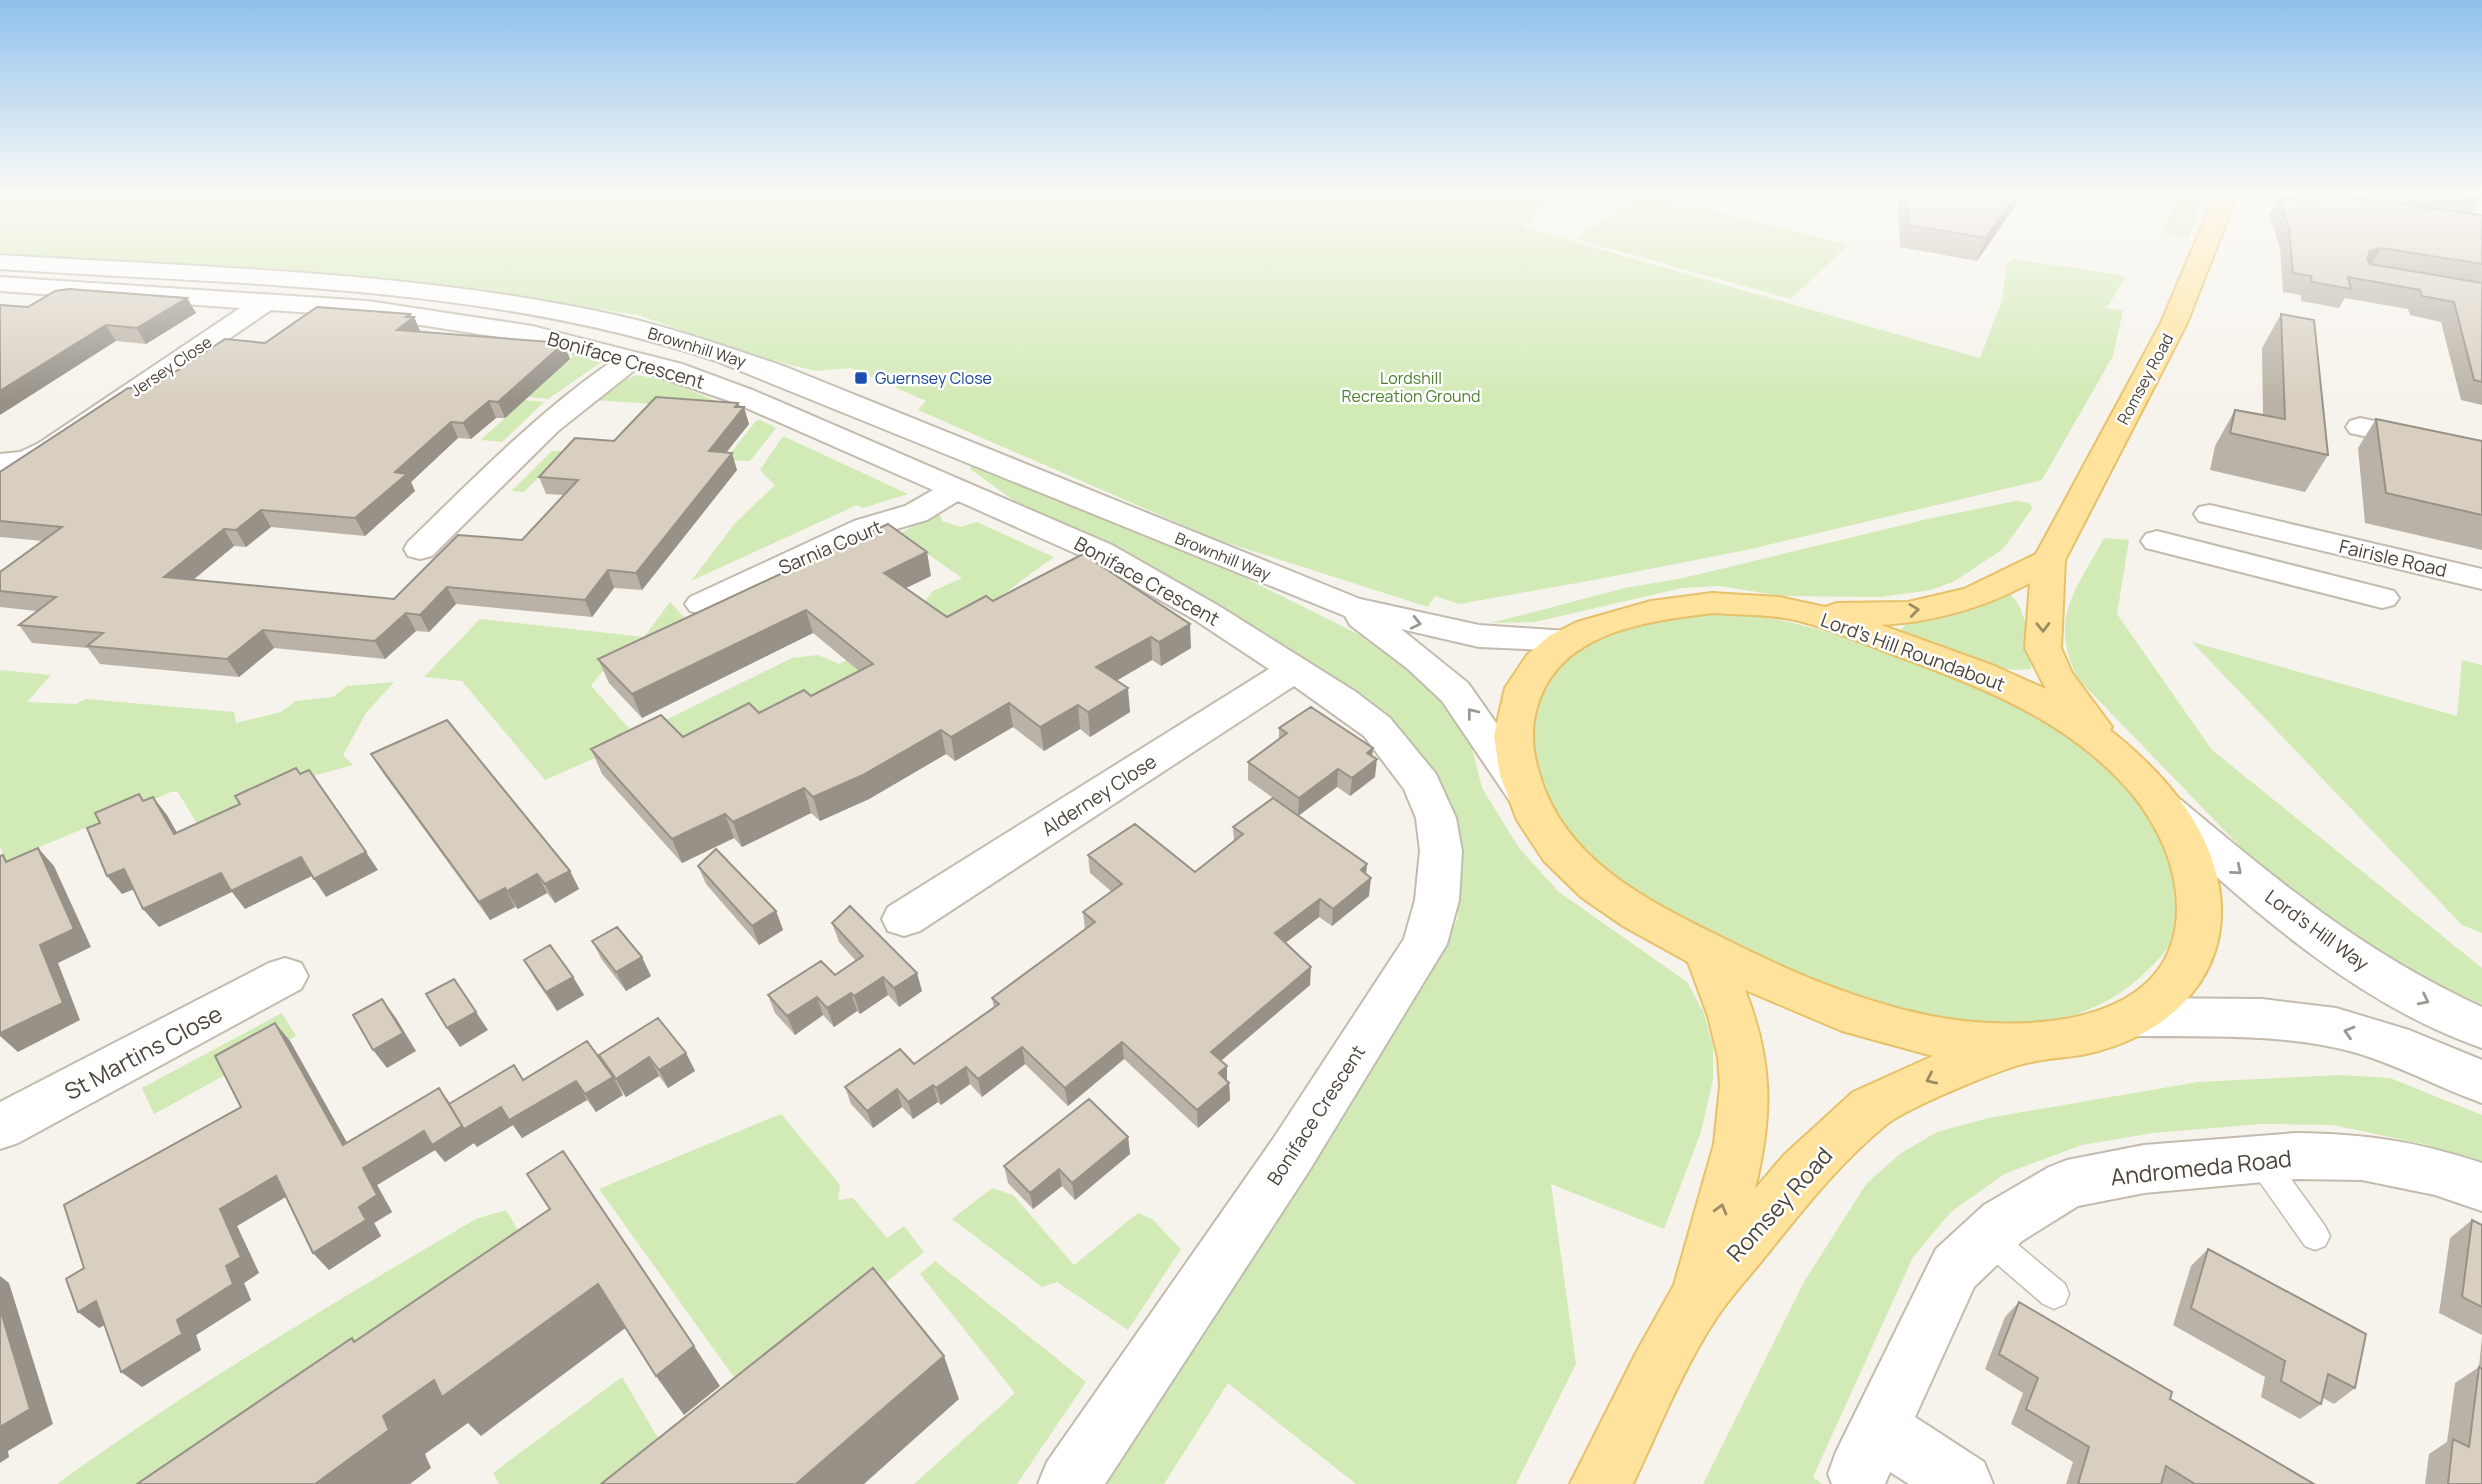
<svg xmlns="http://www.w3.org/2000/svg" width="2482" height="1484" viewBox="0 0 2482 1484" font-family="Manrope,sans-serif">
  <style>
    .green { fill: #d2eab5 }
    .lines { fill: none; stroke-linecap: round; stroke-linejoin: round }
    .service-casing { stroke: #c2bbae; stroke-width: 3 }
    .minor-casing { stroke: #c2bbae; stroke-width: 4 }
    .tertiary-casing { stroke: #c2bbae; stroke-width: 4 }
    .primary-casing { stroke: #e6c16a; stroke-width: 4 }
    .service { fill: #fff; fill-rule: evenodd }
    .minor { fill: #fff; fill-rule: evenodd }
    .tertiary { fill: #fff; fill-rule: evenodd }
    .primary { fill: #ffe39c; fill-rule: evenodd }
    .wall { fill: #bab2a6 }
    .shaded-wall { fill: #979187 }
    .building { fill: #d8cfc1; stroke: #979187; stroke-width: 2 }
    .oneway { stroke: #9c8c66 }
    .oneway2 { stroke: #9c9892 }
    .transit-dot { fill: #1a4fb4; stroke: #fff; stroke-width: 2.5 }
    .labels { text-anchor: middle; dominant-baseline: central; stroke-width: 5; stroke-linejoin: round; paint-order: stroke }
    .far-street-label { font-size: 16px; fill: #4b4439; stroke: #fff }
    .far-transit-label { font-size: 16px; fill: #164399; stroke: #fff; text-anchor: start }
    .far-park-label { font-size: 16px; fill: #4a7f2a; stroke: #fff }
    .street-label { font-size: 19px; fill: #4b4439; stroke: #fff }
    .near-street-label { font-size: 23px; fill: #4b4439; stroke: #fff }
  </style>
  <rect width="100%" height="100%" fill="#f6f3ec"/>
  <path class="green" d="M0,193H1560L1522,227L1980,358L2002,300L2007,264L2013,259L2126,276L2107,308L2123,311L2113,356L2042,480L1751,549L1599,579L1459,604L1435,596L1428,607L1215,539L918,410L926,401L851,368L816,371L758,357L638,315L556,302L440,286L0,255Z
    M1642,193L1848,245L1791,299L1576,239Z
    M2180,193H2203L2189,238L2162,233Z
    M575,354L603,361L548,399L528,397Z
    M637,375L661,379L739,410L595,400L626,379Z
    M524,400L544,402L502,442L481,440Z
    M760,420L776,428L750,461L725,460L756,421Z
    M783,436L908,494L863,508L857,505L691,581L736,522L775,485L760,470Z
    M552,451H565L524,492L511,491Z
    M977,459L1193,552L1388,649L1441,696L1468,732L1482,788L1519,848L1559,892L1687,982L1704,1013L1713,1047V1079L1701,1132L1664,1229L1551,1184L1576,1364L1516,1484H1356L1228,1383L1164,1484H1103L1427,974L1458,918L1453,819L1362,700L1150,566L1016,502L970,469Z
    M2016,501L2030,503L2032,509L2003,549L1955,581L1931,590L1880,597L1784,596L1719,586L1682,588L1535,622L1491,623L1625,588L1683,578L1932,518Z
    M939,512L942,521L960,527L977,522L1054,557L994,601L784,715L659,750L645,736L545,780L462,681L424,677L480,619L644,637L670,602L695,629L605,668L591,686L635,735L792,658L818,655L839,664L924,622L922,605L933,591L962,578L899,534Z
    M2104,538L2129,540L2117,614L2212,750L2482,968V1004L2428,981L2359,943L2254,861L2078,679C2048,618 2075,592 2104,538Z
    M2008,593C2028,607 2030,646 2031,669C1995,674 1930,651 1900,630L1908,623L1953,615Z
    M1685,615C1707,615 1730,613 1752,616C1794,620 1833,634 1872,647C1962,677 2070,714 2132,790C2157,821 2189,887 2178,928C2174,943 2160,958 2149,969C2107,1012 2042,1032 1982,1024C1935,1017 1888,1009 1844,994C1794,978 1746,951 1701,926C1675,911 1645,899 1621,882C1590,860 1556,821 1540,787C1530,764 1532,738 1537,714C1553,644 1624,626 1685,615Z
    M2192,642L2457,716L2462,660L2482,665V933L2462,925Z
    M0,670L51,675L27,702L76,704L86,699L234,712L236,723L281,712L296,701L333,697L347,686L394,682L366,713L343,755L353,765L309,777L199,827L178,792H171L6,861L0,847Z
    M282,1013L296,1036L154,1114L142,1088Z
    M2339,1075L2390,1078L2482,1115V1168L2423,1144L2333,1125L2262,1124L2153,1133L2082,1145L2004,1174L1951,1212L1913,1257L1813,1477L1822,1484H1703L1805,1280L1867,1183L1901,1153L1937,1132L1988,1118L2198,1082Z
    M781,1114L840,1185L838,1200L853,1198L887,1238L904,1226L924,1252L768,1376L741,1387L599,1189Z
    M992,1188L1013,1195L1074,1265L1138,1213L1152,1219L1181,1249L1128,1330L1057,1282L1042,1287L952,1219Z
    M506,1210L531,1252L191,1484H57C191,1387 333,1303 476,1219Z
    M935,1261L1086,1382L1017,1484H914L1015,1393L920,1274Z
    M622,1377L664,1448L617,1484H499L493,1473Z"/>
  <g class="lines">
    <defs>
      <path id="service" d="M2260,1146L2270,1150L2325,1226L2330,1236L2325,1246L2315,1250L2305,1246L2250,1168L2246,1159L2250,1150Z
        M1988,1224L1998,1228L2065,1284L2069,1294L2065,1304L2054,1309L2043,1304L1978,1248L1973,1238L1978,1228Z"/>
      <path id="minor" d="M0,277L368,301L532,326L682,364L755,391L1112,545L1219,606L1356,692L1390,718L1436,774L1456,818L1462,851L1459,900L1447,944L1309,1171L1105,1484H1038L1047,1462L1273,1139L1404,939L1415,900L1420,851L1416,818L1404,789L1364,736L1294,686L920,931L904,936L888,931L882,919L888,907L1269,669L1195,620L1088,559L958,501L927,520L876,535L714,611L702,614L690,611L685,604L690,597L854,521L905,506L933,490L735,403L636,369L558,431L432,556L420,559L408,556L404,549L408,542C473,479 536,414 611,362L531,342L368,317L271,310L59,455L38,466L0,472V454L20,452L39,443L240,308L0,291Z
        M2360,418L2482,443V461L2350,433L2346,427L2350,421Z
        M2210,505L2482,569V589L2199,521L2194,514L2199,507Z
        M2157,531L2394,591L2399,598L2394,605L2382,608L2146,548L2141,541L2146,534Z
        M285,958L301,963L308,976L301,989L18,1143L0,1149V1102L269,963Z
        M2296,1133C2367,1134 2415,1141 2482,1163V1211L2435,1195L2362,1180L2296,1179L2144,1193L2078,1206L2022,1241L1974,1287L1915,1417L1984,1462L1993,1484H1909L1890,1472L1885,1484H1832L1828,1474L1836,1452L1936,1249L1984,1205L2049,1167L2067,1160L2144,1145Z"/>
      <path id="tertiary" d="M0,255C197,267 398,271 592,310C658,323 722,345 786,367L1360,599L1479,625L1582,632L1587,640L1582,648L1569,651L1479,647L1401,629L1468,683L1543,790L1537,800L1523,804L1509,800L1442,701L1408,669L1350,625L1345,616L716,361C487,284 239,285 0,269Z
        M2167,795L2181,800C2279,882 2364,953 2482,1007V1048C2353,1003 2252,909 2153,820L2147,810L2153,800Z
        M2138,998L2262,999L2336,1008L2409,1030L2482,1060V1103C2440,1088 2400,1066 2357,1053C2286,1033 2211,1037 2138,1036L2121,1031L2115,1017L2121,1003Z"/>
      <path id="primary" d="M2216,193H2238L2187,323L2065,560L2061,648L2072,673L2112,727L2110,730C2164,773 2218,833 2221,906C2224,986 2159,1039 2086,1054C2067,1058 2046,1058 2027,1063C2002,1068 1907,1108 1887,1124C1840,1162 1802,1211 1765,1257C1749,1277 1731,1296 1717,1317C1683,1368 1659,1429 1633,1484H1570L1636,1353L1674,1285L1714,1144L1720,1086L1718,1057L1708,1016L1688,962L1623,926L1581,897L1544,861L1517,820L1500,775L1494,736L1505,688L1527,655L1549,636L1577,622L1651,601L1712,593L1779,597L1825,607L1837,603L1908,602L1964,589L2036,554L2161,323ZM2030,583L2025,648L2046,689L1992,665L1881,625C1934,622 1983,608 2030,583ZM1712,613C1740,615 1768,614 1795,620C1830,628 1864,644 1897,656C1983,687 2071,722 2132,794C2158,826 2177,866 2177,908C2177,1030 2018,1033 1931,1016C1857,1001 1788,971 1721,937C1648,901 1565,860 1540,776C1533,754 1530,733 1536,711C1556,632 1643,622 1712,613ZM1745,990L1842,1031L1933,1056L1853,1092L1784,1155L1755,1189C1773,1115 1773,1061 1745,990Z"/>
    </defs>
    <use href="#service" class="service-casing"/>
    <use href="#minor" class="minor-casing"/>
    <use href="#tertiary" class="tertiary-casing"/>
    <use href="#primary" class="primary-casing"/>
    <use href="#service" class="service"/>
    <use href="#minor" class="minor"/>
    <use href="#tertiary" class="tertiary"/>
    <use href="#primary" class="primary"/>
  </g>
  <path class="wall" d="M1873,193H2024L1977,261L1900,247L1898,201Z
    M2305,193H2475L2480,200L2471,214L2482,215V405L2461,400L2441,322L2410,315L2408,309L2345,298L2339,308L2301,301V295L2283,292L2280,248L2269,215L2278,197L2307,202L2311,194Z
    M187,298L196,313L146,344L116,341L28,307Z
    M410,314L411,317H414L420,332L570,359L505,418H496L471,439L458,438L411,482L415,491L365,536L271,527L246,547L234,546L193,580L394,599L522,540L564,495L546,494L539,477L614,441L739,407L749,424L726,452L737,470L642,590L614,588L592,617L456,604L429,632L416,631L385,659L274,648L239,677L100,664L88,648L32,643L19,625L37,611L0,607V572L43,541L0,537V472L149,389L265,343Z
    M2281,314L2328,455L2305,492L2210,470L2215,446L2235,410L2263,415L2262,348Z
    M2376,419L2482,441V550L2365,523L2358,448Z
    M1083,554L1191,648L1161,666L1152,660L1116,680L1130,712L1090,737L1080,729L1044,751L1013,727L955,761L946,754L869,799L820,821L811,813L742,847L734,838L682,863L602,774L591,749L683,737L811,696L859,671L813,633L642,718L609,683L598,659L931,576L906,588L947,617L993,601Z
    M1279,728L1373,748L1372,756L1375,777L1350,796L1337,787L1298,816L1248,780V762L1279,739Z
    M371,754L570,871L579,889L555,903L547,893L518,909L515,907L490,920L383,773Z
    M1233,827L1367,864L1366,874L1369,896L1332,926L1319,917L1285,943L1310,985L1221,1061L1227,1066V1081L1229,1083L1230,1100L1198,1128L1124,1059L1068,1106L1025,1064L982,1097L970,1084L941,1105L938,1102L913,1119L902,1107L873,1128L851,1104L845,1087L914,1064L994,1008L992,998L1085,929L1083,912L1112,892L1090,873L1088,855L1195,872L1234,842Z
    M698,866L776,911L783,930L759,945L706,884Z
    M832,923L922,991L899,1007L888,995L860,1014L857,1011L834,1027L823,1015L795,1035L775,1013L768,995L835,975L856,961L839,942Z
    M592,941L651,976L626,991L602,960Z
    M524,960L573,977L584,995L557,1011L535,979Z
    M275,1023L290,1041L347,1143L439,1088L450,1104L523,1080L603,1063L686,1053L695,1071L668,1088L659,1076L626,1097L619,1087L623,1095L596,1112L587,1100L522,1138L513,1125L477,1147L474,1143L445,1162L435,1150L377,1185L392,1212L374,1223L381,1236L329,1270L313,1253L286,1197L237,1226L259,1273L244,1283L251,1300L196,1335L201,1350L142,1387L105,1325L99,1328L84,1268L241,1107Z
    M1128,1137L1130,1154L1075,1200L1062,1186L1033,1209L1008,1183L1004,1166Z
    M2472,1220L2482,1225V1335L2439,1313L2450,1238Z
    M2208,1249L2355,1388L2334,1404L2323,1398L2321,1404L2300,1419L2261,1397L2265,1377L2173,1325L2191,1266Z
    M2019,1302L2170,1399L2314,1484H2066L2073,1462L2011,1424L2023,1393L1985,1369L2005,1317Z
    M2482,1336V1484H2425L2429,1454L2447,1442L2455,1383L2479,1367Z"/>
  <path class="shaded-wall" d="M2017,193H2024L1977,261L1986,238Z
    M2381,248L2370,266L2359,270L2370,251Z
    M187,298L196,313L146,344L137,328Z
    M410,314L412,318L414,317L421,333L397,330L406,317Z
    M106,325L116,341L0,415V391Z
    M564,343L570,359L505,418L498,402Z
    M489,401L496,418L471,439L463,423Z
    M738,403L741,412L744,407L749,424L714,468L709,451Z
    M451,422L458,438L411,482L415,491L365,536L355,518L395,472Z
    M732,453L737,470L642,590L636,573Z
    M261,510L271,527L246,547L236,530Z
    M224,529L234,546L175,595L164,577Z
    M927,552L931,576L889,596L884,573Z
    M608,570L614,588L592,617L585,600Z
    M447,587L456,604L429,632L420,615Z
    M806,610L813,633L642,718L632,694Z
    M406,613L416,631L385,659L375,641Z
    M1190,624L1191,648L1161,666L1159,642Z
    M263,630L274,648L239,677L227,659Z
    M1151,637L1152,660L1099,691L1096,667Z
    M1128,688L1130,712L1090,737L1088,712Z
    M1009,703L1013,727L955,761L951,737Z
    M1078,705L1080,729L1044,751L1040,727Z
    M941,730L946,754L869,799L820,821L813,797Z
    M1373,748L1371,763L1377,759L1375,777L1350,796L1352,778L1367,753Z
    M1338,769L1337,787L1298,816L1299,798Z
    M804,788L811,813L742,847L733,822Z
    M153,797L167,815L188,852L174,834Z
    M725,814L734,838L682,863L672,839Z
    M38,848L54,866L91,947L58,963L80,1020L18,1052L0,1036V1033L40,945Z
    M366,852L378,870L326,897L314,879Z
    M301,857L314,875L245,909L232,892L159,927L143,909L221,873Z
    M1367,864L1365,882L1371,878L1369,896L1332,926L1333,909L1361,870Z
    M124,869L140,887L122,894L107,876Z
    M570,871L579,889L555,903L545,884Z
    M537,874L547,893L518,909L507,891Z
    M505,888L515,907L490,920L479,902Z
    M1320,899L1319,917L1275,951V933Z
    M776,911L783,930L759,945L752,926Z
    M642,957L651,976L626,991L616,972Z
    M1311,967L1310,985L1211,1069V1052Z
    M917,973L922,991L899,1007L894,988Z
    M573,977L584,995L557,1011L546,992Z
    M883,977L888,995L860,1014L854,996Z
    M851,993L857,1011L834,1027L827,1008Z
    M817,997L823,1015L795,1035L787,1016Z
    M382,999L396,1018L416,1051L387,1068L373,1050Z
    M476,1012L488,1030L460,1047L447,1028Z
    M275,1023L290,1041L358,1162L343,1145Z
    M1122,1042L1124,1059L1068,1106L1065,1088Z
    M1022,1047L1025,1064L982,1097L978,1079Z
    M686,1053L695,1071L668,1088L659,1070Z
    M649,1057L659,1076L626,1097L616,1079Z
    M1227,1066V1083L1219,1073Z
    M966,1067L970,1084L941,1105L936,1088Z
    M613,1077L623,1095L596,1112L585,1094Z
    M576,1081L587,1100L522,1138L513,1125L477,1147L474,1143L445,1162L435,1150L377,1185L392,1212L374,1223L381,1236L329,1270L313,1253L359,1207L363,1168L439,1088L452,1106L501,1107Z
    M1229,1083L1230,1100L1198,1128L1197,1110Z
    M933,1085L938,1102L913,1119L908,1102Z
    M897,1089L902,1107L873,1128L867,1111Z
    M1128,1137L1130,1154L1075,1200L1072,1183Z
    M1059,1169L1062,1186L1033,1209L1030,1193Z
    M276,1176L292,1193L237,1226L259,1273L244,1283L251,1300L196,1335L201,1350L142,1387L121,1372L177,1320L226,1266L220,1209Z
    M0,1276L9,1283L53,1424L8,1451L9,1457L0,1463Z
    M598,1284L628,1326L481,1436L468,1423L425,1454L431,1468L410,1484H315L383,1416L434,1380Z
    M96,1301L117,1317L99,1328L78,1312Z
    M694,1346L720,1386L684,1415L656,1376Z
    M944,1356L959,1399L864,1484H796Z"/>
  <path class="building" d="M1906,193H2017L1986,238L1908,225Z
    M2312,193L2482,215V264L2381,248L2370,251L2367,259L2370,264L2482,283V382L2474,380L2454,302L2422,296L2420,290L2348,277L2351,289L2312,282L2311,276L2293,273L2289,229L2278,197L2316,203Z
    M2425,193H2475L2480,200Z
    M69,289L187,298L137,328L106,325L0,391V305L28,307L55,291Z
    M317,307L410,314L406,317H414L397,330L564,343L498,402L489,401L463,423L451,422L395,472L407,474L355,518L261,510L236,530L224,529L164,577L394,599L458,535L522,540L578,480L539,477L575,438L614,441L656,397L738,403L735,407H744L709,451L732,453L636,573L608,570L585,600L447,587L420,615L406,613L375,641L263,630L227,659L87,646L103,633L19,625L56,597L0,591V572L62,527L0,521V472L128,388L149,389L225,339L265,343Z
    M2281,314L2314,320L2328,455L2230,433L2235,410L2285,419Z
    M2376,419L2482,441V515L2386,493Z
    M888,524L927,552L884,573L947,617L986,596L993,601L1083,554L1190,624L1159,642L1151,637L1096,667L1128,688L1088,712L1078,705L1040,727L1009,703L951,737L941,730L863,775L813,797L804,788L733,822L725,814L672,839L591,749L661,715L683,737L749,703L759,713L804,690L811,696L873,664L806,610L632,694L598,659Z
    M1311,707L1373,748L1367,753L1377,759L1352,778L1338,769L1299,798L1248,762L1287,733L1279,728Z
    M447,720L570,871L545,884L537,874L507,891L505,888L479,902L371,754Z
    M296,768L300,774L309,770L366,852L314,879L301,857L231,891L221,873L143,909L124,869L107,876L87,828L100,823L95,813L139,794L143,801L153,797L174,834L240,804L235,796Z
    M1273,798L1367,864L1361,870L1371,878L1333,909L1320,899L1275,933L1311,967L1211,1052L1227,1066L1219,1073L1229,1083L1197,1110L1122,1042L1065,1088L1022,1047L978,1079L966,1067L936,1088L933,1085L908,1102L897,1089L867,1111L845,1087L900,1049L914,1064L999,1004L992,998L1095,922L1083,912L1122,884L1088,855L1135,824L1195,872L1243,834L1233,827Z
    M38,848L74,929L40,945L63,1003L0,1033V856L3,855L6,862Z
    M716,849L776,911L752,926L698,866Z
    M850,906L917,973L894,988L883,977L854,996L851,993L827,1008L817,997L787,1016L768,995L821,961L835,975L863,956L832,923Z
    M617,927L642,957L616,972L592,941Z
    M550,945L573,977L546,992L524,960Z
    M454,979L476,1012L447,1028L426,994Z
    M382,999L403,1033L373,1050L353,1015Z
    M658,1018L686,1053L659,1070L649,1057L616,1079L599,1055Z
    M275,1023L343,1145L439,1088L462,1126L432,1145L424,1131L363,1168L377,1195L359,1207L366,1220L313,1253L276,1176L220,1209L241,1257L226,1266L233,1284L177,1320L182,1334L121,1372L96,1301L78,1312L66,1279L84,1268L64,1205L241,1107L215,1056Z
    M587,1041L613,1077L585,1094L576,1081L509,1120L501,1107L464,1129L449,1104L514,1065L523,1080Z
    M1089,1099L1128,1137L1072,1183L1059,1169L1030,1193L1004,1166Z
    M563,1151L694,1346L656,1376L598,1284L442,1397L434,1380L383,1416L389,1430L315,1484H137L352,1338L354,1342L550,1209L527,1174Z
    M2472,1220L2482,1225V1307L2462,1297Z
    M2208,1249L2366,1334L2355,1388L2328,1374L2321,1404L2281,1381L2285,1361L2191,1308Z
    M873,1268L944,1356L796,1484H601Z
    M2019,1302L2172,1392L2170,1399L2314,1484H2195L2166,1466L2161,1484H2078L2089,1447L2026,1409L2038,1378L1999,1354Z
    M0,1309L30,1409L0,1427Z
    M2479,1367L2482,1369V1484H2448L2453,1439L2469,1447Z"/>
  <defs><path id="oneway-chevron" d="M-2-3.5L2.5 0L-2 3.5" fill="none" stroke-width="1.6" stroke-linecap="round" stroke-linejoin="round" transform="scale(1.75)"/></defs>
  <g class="oneway">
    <use href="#oneway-chevron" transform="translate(1914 610) rotate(-7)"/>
    <use href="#oneway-chevron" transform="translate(2043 627) rotate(89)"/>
    <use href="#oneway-chevron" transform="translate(1931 1079) rotate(155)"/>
    <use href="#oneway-chevron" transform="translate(1721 1209) rotate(-75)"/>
  </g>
  <g class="oneway2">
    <use href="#oneway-chevron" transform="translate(1416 623) rotate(13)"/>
    <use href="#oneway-chevron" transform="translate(1472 713) rotate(-128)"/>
    <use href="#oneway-chevron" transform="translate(2237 870) rotate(40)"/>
    <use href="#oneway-chevron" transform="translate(2424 1000) rotate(26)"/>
    <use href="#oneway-chevron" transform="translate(2349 1032) rotate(-163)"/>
  </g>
  <linearGradient id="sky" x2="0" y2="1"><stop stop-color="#8fc1ec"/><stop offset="0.48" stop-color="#fbfaf6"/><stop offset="1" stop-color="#fbfaf6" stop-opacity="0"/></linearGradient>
  <rect width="2482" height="401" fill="url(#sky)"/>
  <rect class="transit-dot" x="854" y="371" width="14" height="14" rx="3.5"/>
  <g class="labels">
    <g class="far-street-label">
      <text transform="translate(697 347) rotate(17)">Brownhill Way</text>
      <text transform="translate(171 366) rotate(-34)">Jersey Close</text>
      <text transform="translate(2145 379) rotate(-62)">Romsey Road</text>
      <text transform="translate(1223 556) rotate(22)">Brownhill Way</text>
    </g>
    <g class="far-transit-label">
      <text x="875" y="378">Guernsey Close</text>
    </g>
    <g class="far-park-label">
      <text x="1411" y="378">Lordshill<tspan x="1411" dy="18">Recreation Ground</tspan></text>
    </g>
    <g class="street-label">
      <text transform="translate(626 360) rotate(16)">Boniface Crescent</text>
      <text transform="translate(830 547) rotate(-23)">Sarnia Court</text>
      <text transform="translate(2393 558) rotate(13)">Fairisle Road</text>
      <text transform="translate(1147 581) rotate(29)">Boniface Crescent</text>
      <text transform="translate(1913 652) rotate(20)">Lord's Hill Roundabout</text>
      <text transform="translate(1099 795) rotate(-33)">Alderney Close</text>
      <text transform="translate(2317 930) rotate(36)">Lord's Hill Way</text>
      <text transform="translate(1316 1115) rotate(-57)">Boniface Crescent</text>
    </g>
    <g class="near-street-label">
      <text transform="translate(143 1052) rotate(-28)">St Martins Close</text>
      <text transform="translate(2201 1167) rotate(-6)">Andromeda Road</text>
      <text transform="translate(1779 1204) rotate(-48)">Romsey Road</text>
    </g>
  </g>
</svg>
